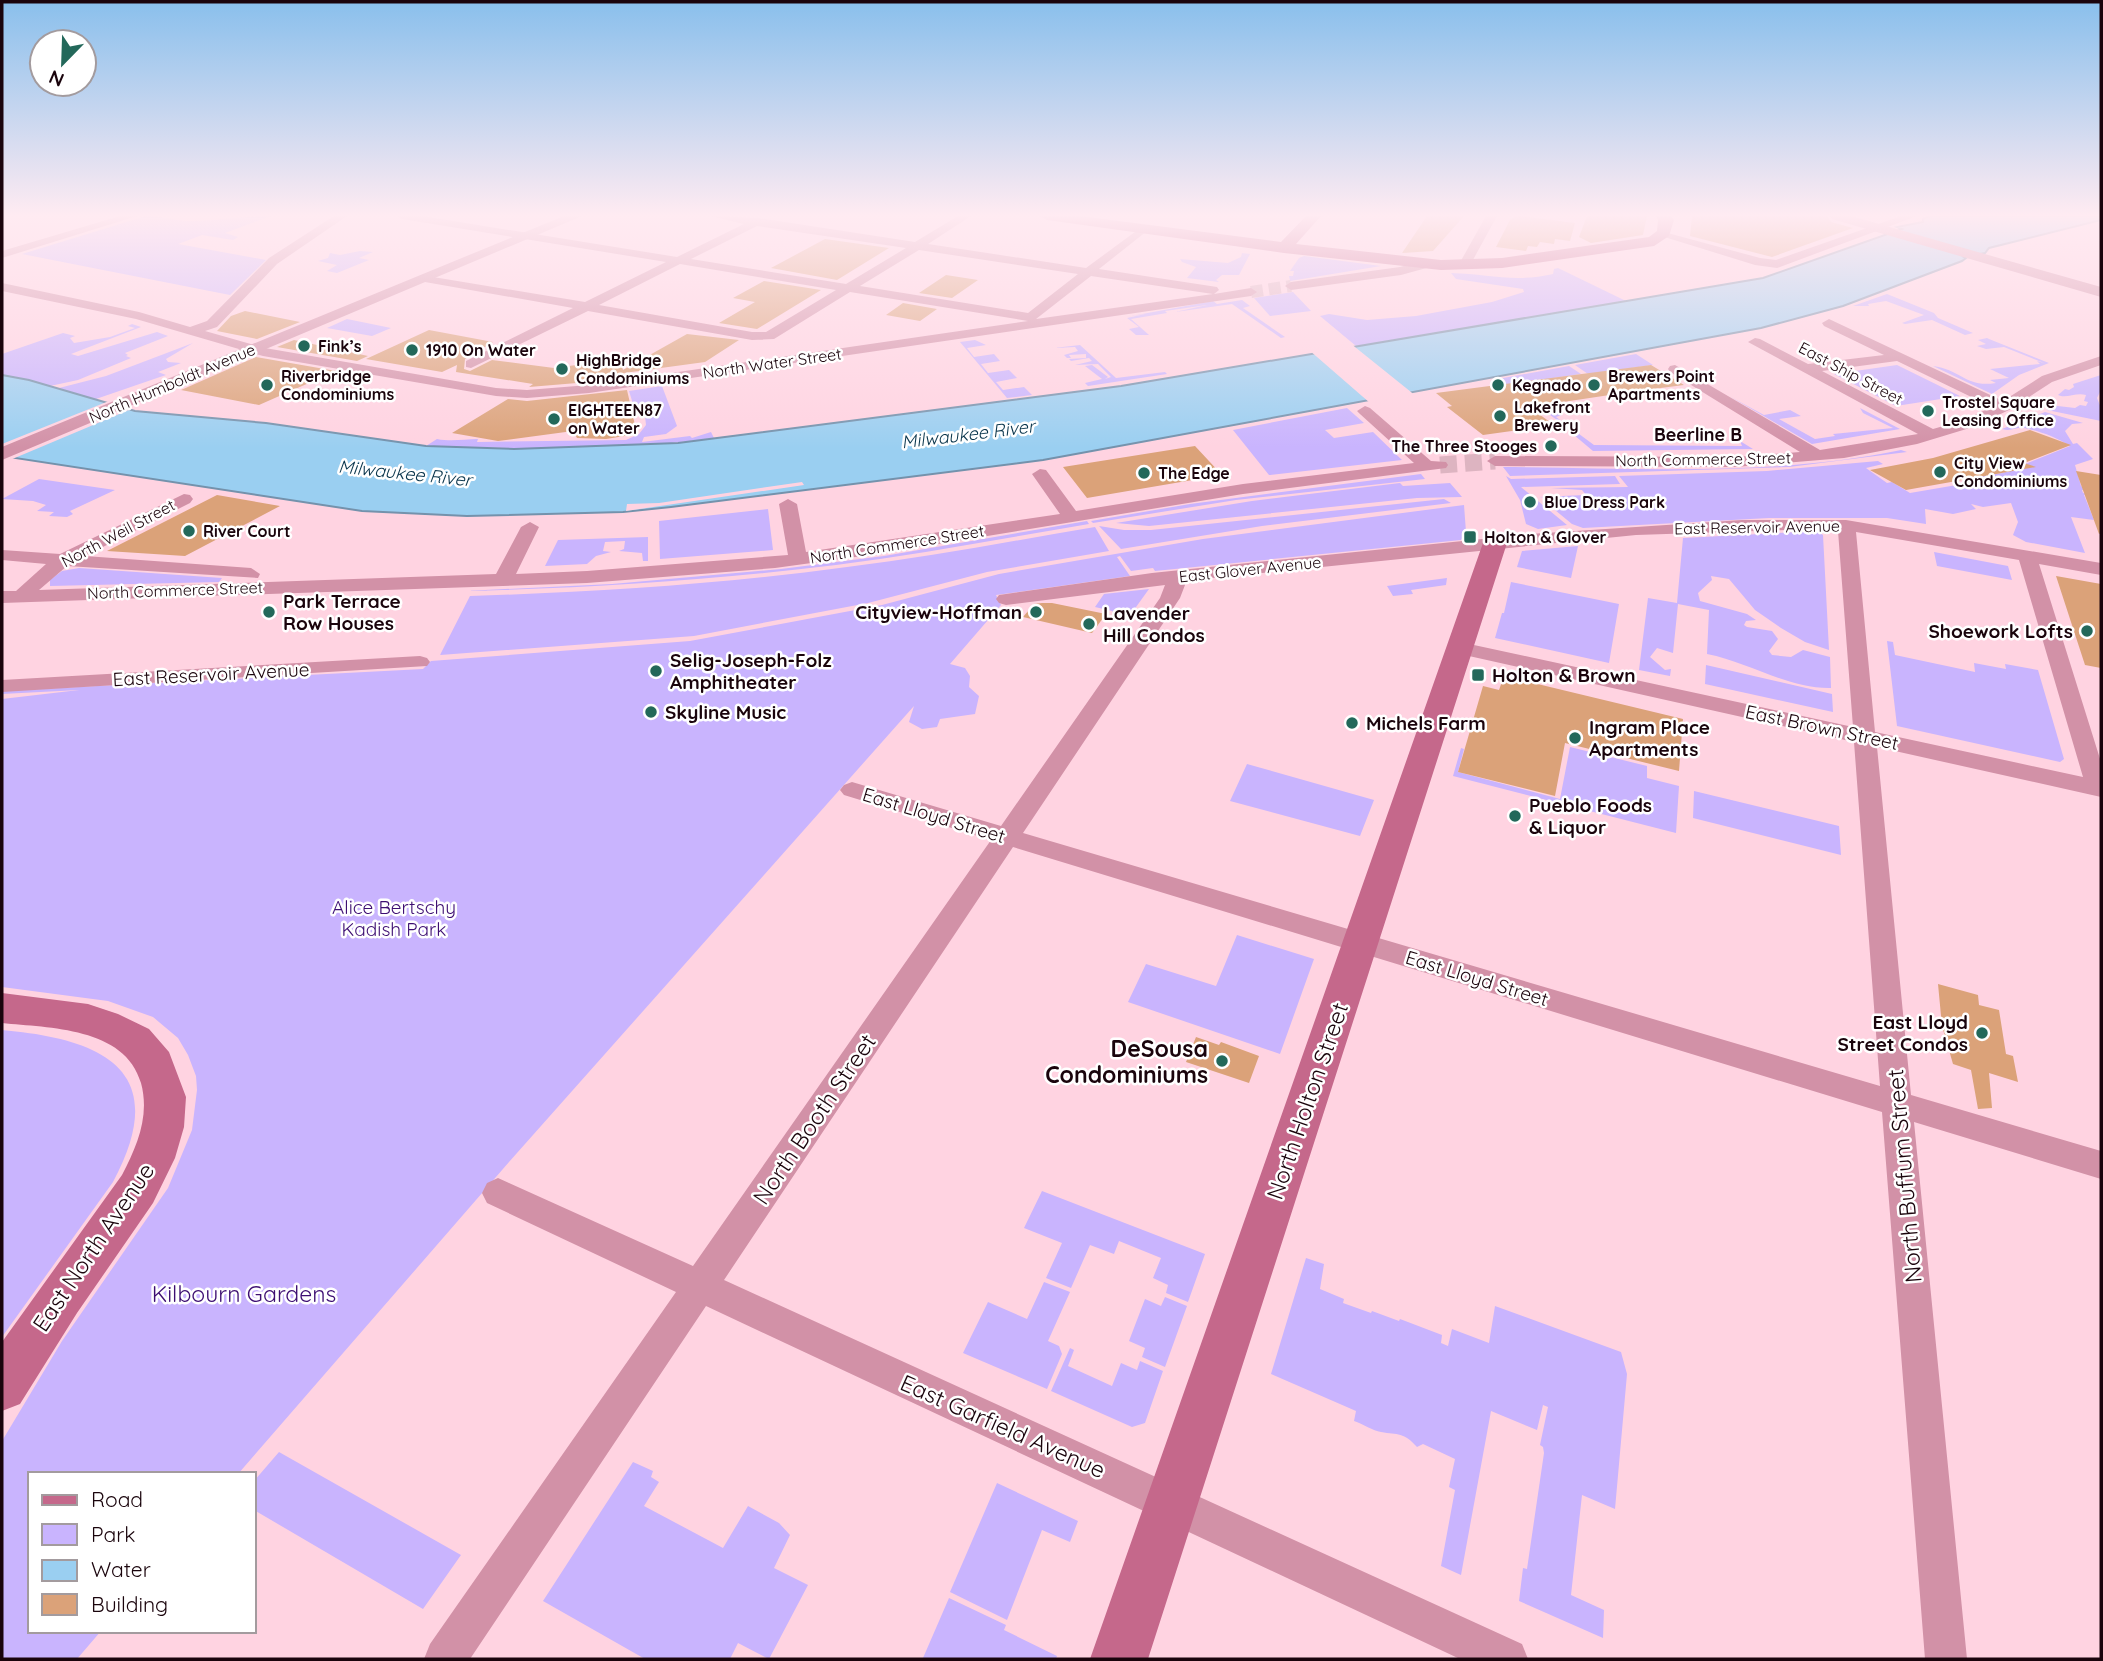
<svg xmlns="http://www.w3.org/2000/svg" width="2103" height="1661" viewBox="0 0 2103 1661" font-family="Quicksand,sans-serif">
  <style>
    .green { fill: #c9b4fe }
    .water { fill: #9acff1; stroke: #7492ac; stroke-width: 2 }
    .pier { fill: #ffd3e1 }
    .building { fill: #dba279 }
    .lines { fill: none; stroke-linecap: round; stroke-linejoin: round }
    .minor-tunnel-far1 { stroke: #ddb4c1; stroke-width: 12; stroke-dasharray: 12 6; stroke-linecap: butt }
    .minor-tunnel { stroke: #ddb4c1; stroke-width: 17; stroke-dasharray: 17 8; stroke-linecap: butt }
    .minor { fill: #d291a7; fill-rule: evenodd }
    .tertiary { fill: #d291a7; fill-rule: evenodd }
    .secondary { fill: #c5688b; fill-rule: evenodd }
    .poi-dot { fill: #23685a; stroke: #fff; stroke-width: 2.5 }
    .labels { text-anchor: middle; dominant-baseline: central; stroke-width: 5; stroke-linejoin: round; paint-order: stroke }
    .far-poi-label { font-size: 16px; font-weight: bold; fill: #1a040c; stroke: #fff; text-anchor: start }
    .far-street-label { font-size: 16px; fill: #1a040c; stroke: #fff }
    .far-water-label { font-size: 18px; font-style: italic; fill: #08344b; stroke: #fff }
    .far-neighbourhood-label { font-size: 18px; font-weight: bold; fill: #1a040c; stroke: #fff }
    .poi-label { font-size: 19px; font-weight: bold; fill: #1a040c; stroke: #fff; text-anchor: start }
    .street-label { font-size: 19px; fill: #1a040c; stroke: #fff }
    .park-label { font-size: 19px; fill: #3d0e72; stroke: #fff }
    .near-poi-label { font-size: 23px; font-weight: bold; fill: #1a040c; stroke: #fff; text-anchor: end }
    .near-street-label { font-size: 23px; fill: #1a040c; stroke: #fff }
    .near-park-label { font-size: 23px; fill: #3d0e72; stroke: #fff }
  </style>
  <rect width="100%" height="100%" fill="#ffd3e1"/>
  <path class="green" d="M146,216C162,216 179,222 195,221C221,220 244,216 271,216L225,233L238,237L233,240L202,235L178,244L266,260L230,295L22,254Z
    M360,251L373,252L359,258L369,260L337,273L327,271L337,265L318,261L328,258L330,253L340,255Z
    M1242,253L1250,254L1239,275H1222L1216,280L1219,282L1187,278L1196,267L1182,262L1180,259L1228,263L1241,257Z
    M1304,256L1381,266L1290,281L1289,276H1293L1294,271H1290L1299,258Z
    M1558,268L1626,301L1356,346L1320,316L1329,314L1367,320L1416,316L1492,302L1524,292L1523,289L1456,279L1451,273C1488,274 1515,283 1553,274L1554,269Z
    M1293,292L1311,311L1270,316L1254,298Z
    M1887,294L1934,313L1938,318L1973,333L1965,335L1932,320L1905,324L1902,323L1924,315L1886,301L1868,304L1869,306H1853Z
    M1242,300L1250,306L1243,308L1285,337L1281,338L1232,304L1175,312L1207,305L1165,311L1167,313L1131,319L1149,335H1136L1129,329L1139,327L1127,318L1145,314L1126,317L1213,301L1217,304Z
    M347,319L391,328L372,336L327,328Z
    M132,324L141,327L71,354L78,356L157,332L168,336L125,353L128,355L126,356L131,358L78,380L50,386L2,375V354L63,333L75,336L70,338L74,343L110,337L135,328L128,326Z
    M1987,338L1989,339L2049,363L2019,375L1992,394L1933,366C1962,370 1966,388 1996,383L1990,380L2009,378L1990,369L2040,364L2037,361L2044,363L2004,347L1986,349L1977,346L1986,344L1978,340Z
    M975,340L986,345L967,348L974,357L994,354L1000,361L981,364L988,373L1009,370L1017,378L996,382L1003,390L1024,387L1032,395L1007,398L960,342Z
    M193,343L166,359L168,362L181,363L158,372L166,375L157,378L93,400L59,388L106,376Z
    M1080,345L1116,378L1165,372L1167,374L1088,386L1085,383L1102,379L1085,366L1092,365L1108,377L1105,379L1111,377L1098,364L1075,365L1092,361L1089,358L1071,361L1069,359L1086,358V354L1069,355L1071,358H1067L1064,355L1078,351L1075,347L1054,348Z
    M1636,354L1653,365L1588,374L1575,365Z
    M1897,365L1960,396L1896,406L1834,374Z
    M1569,366L1581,374L1506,385L1498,379Z
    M2101,375V390L2097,398L2101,408V421L2047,410L2049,405L2075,408L2080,405L2086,406L2088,402L2084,401L2086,395C2076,392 2066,399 2058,395L2065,389L2069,390L2074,387L2073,384Z
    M662,386L677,426L666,434L644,437L642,442L690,436L692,438L711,432L714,438C619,451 522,449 426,446L437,439C452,442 464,439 478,439L477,442L626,440L639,434L646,425L645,416L634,407L629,391Z
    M1729,396L1764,415L1790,410L1801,416L1779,419L1815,439L1835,436L1833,434L1893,428L1863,413L1860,408L1900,429L1812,444Z
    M1562,401L1574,409L1559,411L1562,415L1556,417L1594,445L1742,446L1740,441L1753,449L1593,451L1574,435V432L1536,405H1566Z
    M1347,408L1364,423L1325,430L1334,438L1373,432L1402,460L1269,475L1233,430Z
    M2045,412L2083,423L2072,424L2065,431L2073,444L2077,443L2093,459L2075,465L2081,486L2087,490H2082L2083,493L2089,494L2084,495L2094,520L2071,517L2085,553L2026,542L2013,535L2018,522L2011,503L1983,507L1971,504L1976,509L1953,514L1925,509L1926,524L1887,518H1769L1583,528L1572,524L1544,501H1550L1548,498L1539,497L1586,495L1582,490L1551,488L1628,487L1619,476L1767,471L1878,461L1883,464L1866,468L1887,483L1892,482L1910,493L1986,480L1980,476L2003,473L2070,446C2056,437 2039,431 2024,428C2016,427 2011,432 2002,429Z
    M1901,450L1907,452L1789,467L1510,476L1503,467C1635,468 1771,477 1901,450Z
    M1421,474L1425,479L1236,500L1093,523L1091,521L1190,504Z
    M1506,476L1511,479L1615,476L1620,484L1521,487L1567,525L1538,529L1526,524L1520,500Z
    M39,479L115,490L70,511L73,514L67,517L49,516L54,512L37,511L46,505L33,501L2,499Z
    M1400,483L1403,486L1450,483L1462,497L1417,498L1149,526L1116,523L1252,501Z
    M1444,499L1451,503L1262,526L1121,549L1099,526L1124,530H1151Z
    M1464,505L1466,532L1461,540L1155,571L1153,568L1131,571L1120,556L1117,557L1130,576L996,595L1001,605L950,664L965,668L970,676L969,687L979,696L975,714L940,719L937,727L922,729L909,722L914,706L509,1162L238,1474H30V1631H101L77,1659H2V1441L62,1341L168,1188L192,1130L197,1090L196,1076L188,1055L178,1038L153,1017L108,1001L2,987V699L79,690L2,694V691L423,669L431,661L690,641L882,605L999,574L1203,539Z
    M768,509L773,550L660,559L659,521Z
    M1087,521L1089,524C1005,538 921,554 836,565C713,580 589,588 465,591L612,584L781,569L884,556Z
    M1095,527L1109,551L987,572L868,603L694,636L440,655L470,596C596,592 722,584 847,567C930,557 1012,541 1095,527Z
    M1816,531L1823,535L1829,650L1805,642L1781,628L1755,610L1729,579L1711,576L1712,580L1698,593L1700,601L1747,614L1756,620L1746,621L1744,625L1747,627L1772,631L1778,639L1769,651L1772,655L1791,657L1803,650L1830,657L1831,688C1788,689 1749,662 1707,654L1709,610L1678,604L1673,653L1657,648L1650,657L1665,670L1671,669L1670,676L1639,670L1648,598L1677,603L1683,538Z
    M648,537V561H643L642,553L619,551L624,549L625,541L605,542L603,551L611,552L596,556L587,564L545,566L558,540Z
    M1578,546L1571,578L1517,567L1522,551Z
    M1934,552L2008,566L2012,580L1937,566Z
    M79,568L222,578L219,582L50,586V580L62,571Z
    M1447,578L1446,585L1411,590L1413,594L1393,596L1387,586Z
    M1511,582L1619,604L1609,663L1495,638L1502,613H1504Z
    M1149,589L1126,621L1113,618L1116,615L1112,611L1095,607L1104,594Z
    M1887,641L1893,642L1895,655L1975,672L1974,663L2006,669L2005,664L2038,670L2064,759L2060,762L1897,726Z
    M1706,665L1832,694L1833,712L1705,684Z
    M1570,747L1647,766V778L1679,786L1676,833L1453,776L1461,748L1464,749L1458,772L1560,799Z
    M1247,764L1374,800L1360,836L1230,801Z
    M1694,791L1839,826L1841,855L1693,818Z
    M1237,935L1314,959L1280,1054L1128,1002L1146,964L1216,986Z
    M2,1030C103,1039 173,1070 113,1182L2,1337Z
    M1042,1191L1205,1254L1188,1302L1166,1293L1168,1285L1153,1278L1161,1258L1119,1241L1114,1254L1090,1245L1071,1288L1046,1278L1062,1243L1024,1228Z
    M1306,1258L1324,1264L1320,1289L1344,1299L1343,1303L1371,1313L1372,1311L1399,1321L1400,1319L1442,1335L1441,1343L1448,1346L1452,1329L1489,1343L1495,1306L1621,1352L1627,1374L1615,1509L1582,1495L1571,1595L1604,1610L1603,1638L1519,1601L1523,1568L1527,1569L1544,1453L1543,1447L1540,1445L1548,1407L1543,1405L1537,1430L1491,1411L1461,1575L1441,1566L1455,1490L1449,1487L1455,1459L1423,1444L1417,1447C1404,1432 1398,1435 1381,1432C1373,1431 1363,1424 1354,1421L1356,1411L1271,1374Z
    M1044,1282L1070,1292L1048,1341L1059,1346L1062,1354L1047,1389L963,1353L988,1302L1027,1319Z
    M1165,1297L1187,1306L1165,1367L1142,1357L1145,1348L1129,1341L1145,1299L1161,1306Z
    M1070,1348L1074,1350L1068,1366L1112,1386L1121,1363L1137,1370L1140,1361L1163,1371L1145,1423L1132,1427L1051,1391Z
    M279,1452L461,1555L423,1609L254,1510V1481Z
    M633,1462L653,1471L651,1477L659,1482L644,1506L723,1548L748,1506L779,1523L790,1535L774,1568L808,1585L769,1659L738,1643L730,1659H645L543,1601Z
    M997,1483L1078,1521L1070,1542L1042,1530L1007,1620L950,1592Z
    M949,1598L1006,1625L1004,1630L1057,1656L1056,1659L923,1658Z"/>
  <path class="water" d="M1931,216H2101V220L1989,248L1985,253L1964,257L1966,258L1962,261L1843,306L1761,328L1043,460L671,507L623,512L467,516L362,511L2,456V375L29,380L135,411L266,423L426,446L514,449L678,443L1121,386L1763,278L1902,229L1897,227L1923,222V219Z"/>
  <path class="pier" d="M1350,343L1411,392L1414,395L1370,403L1309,350Z
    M109,401L136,407L10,460L2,459V444Z
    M802,482L804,485L626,511L627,504L659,503Z"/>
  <path class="building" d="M1427,216H1464L1433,251L1402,253Z
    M1516,216H1521L1575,223L1570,241L1555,239L1554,244L1540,242L1537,247L1528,246L1526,251L1496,247L1510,220Z
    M1587,216H1647L1643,235L1591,243L1579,237Z
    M1692,216H1827L1831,222L1853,228L1772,257L1690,236Z
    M825,239L889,248L837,280L771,268Z
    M946,275L978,280L952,298L919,293Z
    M764,281L821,290L757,329L719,323L755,302L733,298Z
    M903,303L937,309L920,321L886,315Z
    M245,311L300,322L257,339L217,331L231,316Z
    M429,330L493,342L465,359L464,369L470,371L492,360L554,368L621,359L623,370L687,334L739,340L705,362L624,373L625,377L589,382L529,387L533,384L456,372L457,365L442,372L366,359Z
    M294,340L368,356L357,361L277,347Z
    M256,357L336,371L259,405L181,390Z
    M1651,365L1684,385L1637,391L1631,398L1623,393L1563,402L1567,405L1532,409L1554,425L1483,435L1447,407L1452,406L1436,393Z
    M627,390L637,434L606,439L577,438L573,431L498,441L452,433L508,399L527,401Z
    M2030,430L2071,445L2024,463L2036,467L1906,490L1870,470L1933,458Z
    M1195,446L1222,475L1087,498L1063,467Z
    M2076,471L2101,475V533L2099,534Z
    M217,495L280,506L185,556L107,551Z
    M2056,576L2101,584V668L2085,665Z
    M1042,603H1052L1106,614L1092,633L1023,617L1034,604Z
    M1504,676L1683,719L1679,771L1565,743L1555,796L1458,772L1483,686L1499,690Z
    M1938,984L1978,995L1979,1005L1999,1010L2006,1054L2013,1056L2018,1082L1989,1073L1992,1108L1978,1109L1971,1070L1953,1064L1942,1026Z
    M1196,1037L1219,1045L1221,1042L1259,1056L1249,1083L1186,1062Z"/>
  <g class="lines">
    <path class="minor-tunnel-far1" d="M1251,292L1291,286"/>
    <path class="minor-tunnel" d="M1440,465L1495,461"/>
    <path class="minor" d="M120,216H137L2,258V251Z
      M334,216H347L277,264L217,327L205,331L265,348L496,388L527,390L589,385L1028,321L850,292L774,339L752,340L588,311L471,368L466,367V361L573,308L425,282L419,278L421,275L585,302L666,262L402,219L397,216H422L677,257L744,224L710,216L758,218L915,242L958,216H971L928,244L1086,268L1143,226L1147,227V231L1099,269L1217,287L1219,290L1214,294L1251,288L1257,292L1251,296L589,393L527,398L496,396L263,356L136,319L2,291V283L139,312L190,327L207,321L269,258ZM757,226L906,248L846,284L691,259ZM919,250L1078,274L1028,313L860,286ZM680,264L836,290L766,332H752L599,305ZM1091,276L1213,294L1036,319Z
      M1486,216H1497L1468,269H1460L1458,266Z
      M1901,216H1917L1777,268L1755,265L1658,235L1664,232L1760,258L1776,260Z
      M1426,260L1430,261V267L1401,275L1291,290L1285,286L1291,282L1400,267Z
      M1829,319L2003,401L2042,376L2101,356V365L2052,382L2009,410L1973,427L1917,444L1844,458L1735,467L1495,466L1487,461L1495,456L1735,457L1800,452L1670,372L1668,369L1670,366L1675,365L1820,450L1918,434L1748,342L1755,338L1760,339L1808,364L1884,355L1824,326L1822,323ZM1897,361L1992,407L1961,421L1933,429L1822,371Z
      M1365,406L1370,408L1431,461L1446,462L1448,465L1446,468L1243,494L877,554L775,568L587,583L2,603V591H16L46,564L2,560V550L60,554L184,494L190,495L193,499L190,503L85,556L251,568L260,574L258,578L67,566L39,590L496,574L521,527L530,522L539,527L516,574L587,571L775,556L788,555L779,504L788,499L797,504L806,552L1060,514L1032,474L1040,469L1046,470L1076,511L1243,484L1414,463L1360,414L1357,411Z
      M1742,520H1846L2101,563V575L2039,564L2101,762V797L1877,747L1911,1095L2101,1151V1179L1914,1122L1967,1659H1925L1882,1112L1013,847L724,1280L1522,1644L1528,1659H1460L706,1306L470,1659H424L430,1644L676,1292L487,1203L482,1193L487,1183L498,1178L509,1183L693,1266L991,840L844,795L840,790L844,785L852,782L1001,826L1160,598L1165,585L1006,605L999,603L996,599L999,595L1152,573L1530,534ZM1818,529L1838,531L1853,727L1460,642L1453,644L1450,648L1453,652L1460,654L1854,742L1880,1086L1023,833L1180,598L1185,585L1183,581L1636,535ZM1856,532L2019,560L2083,777L1875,732Z
      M420,656L427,658L430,662L427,666L2,692V680Z"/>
    <path class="tertiary" d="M564,216H582L2,460V447Z
      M1830,216H1851L2101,287V297L1832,219Z"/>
    <path class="secondary" d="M1040,216H1080L1281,242L1306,216H1321L1296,244L1441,260L1502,258L1649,237L1657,231L1658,220L1656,216H1671L1674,220L1669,236L1654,246L1502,268L1441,270L1284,253L1047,220Z
      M1495,536L1504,538L1507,543L1148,1659H1090L1483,543L1486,538Z
      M2,993L88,1004L118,1014L149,1029L169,1052L186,1097L184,1127L175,1158L153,1203L77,1313L20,1404L2,1411V1342L122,1175C137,1146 150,1116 141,1083C125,1027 49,1028 2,1023Z"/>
  </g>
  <linearGradient id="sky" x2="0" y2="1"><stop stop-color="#89bfec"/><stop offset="0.48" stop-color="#ffebf2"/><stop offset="1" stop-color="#ffebf2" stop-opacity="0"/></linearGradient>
  <rect width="2103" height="448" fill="url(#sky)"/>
  <g class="poi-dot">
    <circle cx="304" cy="346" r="7"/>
    <circle cx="412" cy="350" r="7"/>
    <circle cx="562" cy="369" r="7"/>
    <circle cx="267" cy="385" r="7"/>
    <circle cx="1498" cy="385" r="7"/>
    <circle cx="1594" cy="385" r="7"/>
    <circle cx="1928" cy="411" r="7"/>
    <circle cx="1500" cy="416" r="7"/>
    <circle cx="554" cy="419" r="7"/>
    <circle cx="1551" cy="446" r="7"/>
    <circle cx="1940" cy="472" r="7"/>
    <circle cx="1144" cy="473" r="7"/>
    <circle cx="1530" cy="502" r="7"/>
    <circle cx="189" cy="531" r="7"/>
    <rect x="1463" y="530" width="14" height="14" rx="3.5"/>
    <circle cx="269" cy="612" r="7"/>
    <circle cx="1036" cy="612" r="7"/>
    <circle cx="1089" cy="624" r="7"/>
    <circle cx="2087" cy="631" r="7"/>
    <circle cx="656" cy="671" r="7"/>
    <rect x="1471" y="668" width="14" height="14" rx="3.5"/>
    <circle cx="651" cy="712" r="7"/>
    <circle cx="1352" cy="723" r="7"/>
    <circle cx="1575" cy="738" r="7"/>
    <circle cx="1515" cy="816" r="7"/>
    <circle cx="1982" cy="1033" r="7"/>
    <circle cx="1222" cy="1061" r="7"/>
  </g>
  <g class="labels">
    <g class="far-poi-label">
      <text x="318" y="346">Fink’s</text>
      <text x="426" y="350">1910 On Water</text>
      <text x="576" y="360">HighBridge<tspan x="576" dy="18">Condominiums</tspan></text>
      <text x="281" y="376">Riverbridge<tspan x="281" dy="18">Condominiums</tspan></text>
      <text x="1608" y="376">Brewers Point<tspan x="1608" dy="18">Apartments</tspan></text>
      <text x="1512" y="385">Kegnado</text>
      <text x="1942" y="402">Trostel Square<tspan x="1942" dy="18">Leasing Office</tspan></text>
      <text x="1514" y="407">Lakefront<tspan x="1514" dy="18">Brewery</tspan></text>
      <text x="568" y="410">EIGHTEEN87<tspan x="568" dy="18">on Water</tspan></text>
      <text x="1537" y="446" text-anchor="end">The Three Stooges</text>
      <text x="1954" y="463">City View<tspan x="1954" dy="18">Condominiums</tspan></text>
      <text x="1158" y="473">The Edge</text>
      <text x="1544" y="502">Blue Dress Park</text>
      <text x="203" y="531">River Court</text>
      <text x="1484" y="537">Holton &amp; Glover</text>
    </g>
    <g class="far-street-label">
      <text transform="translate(772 363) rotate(-8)">North Water Street</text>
      <text transform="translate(1851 373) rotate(28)">East Ship Street</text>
      <text transform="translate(172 383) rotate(-23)">North Humboldt Avenue</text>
      <text transform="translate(1703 459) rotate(-1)">North Commerce Street</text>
      <text transform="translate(1757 527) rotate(-1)">East Reservoir Avenue</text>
      <text transform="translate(118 533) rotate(-28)">North Weil Street</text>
      <text transform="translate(897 544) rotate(-9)">North Commerce Street</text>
      <text transform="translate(1250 569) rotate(-6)">East Glover Avenue</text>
      <text transform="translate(175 590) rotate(-2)">North Commerce Street</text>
    </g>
    <g class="far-water-label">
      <text transform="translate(968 434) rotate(-7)">Milwaukee River</text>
      <text transform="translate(405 473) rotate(6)">Milwaukee River</text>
    </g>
    <g class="far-neighbourhood-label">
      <text x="1698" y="434">Beerline B</text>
    </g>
    <g class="poi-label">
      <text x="283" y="601">Park Terrace<tspan x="283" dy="22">Row Houses</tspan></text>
      <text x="1022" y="612" text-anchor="end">Cityview-Hoffman</text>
      <text x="1103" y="613">Lavender<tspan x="1103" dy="22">Hill Condos</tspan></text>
      <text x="2073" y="631" text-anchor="end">Shoework Lofts</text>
      <text x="670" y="660">Selig-Joseph-Folz<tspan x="670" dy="22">Amphitheater</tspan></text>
      <text x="1492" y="675">Holton &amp; Brown</text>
      <text x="665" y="712">Skyline Music</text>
      <text x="1366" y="723">Michels Farm</text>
      <text x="1589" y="727">Ingram Place<tspan x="1589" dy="22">Apartments</tspan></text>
      <text x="1529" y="805">Pueblo Foods<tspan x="1529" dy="22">&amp; Liquor</tspan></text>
      <text x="1968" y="1022" text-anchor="end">East Lloyd<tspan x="1968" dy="22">Street Condos</tspan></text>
    </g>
    <g class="street-label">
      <text transform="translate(211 674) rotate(-3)">East Reservoir Avenue</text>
      <text transform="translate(1822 727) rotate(12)">East Brown Street</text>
      <text transform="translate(934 815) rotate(17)">East Lloyd Street</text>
      <text transform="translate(1477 978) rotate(17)">East Lloyd Street</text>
    </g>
    <g class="park-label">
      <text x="394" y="907">Alice Bertschy<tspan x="394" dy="22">Kadish Park</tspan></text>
    </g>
    <g class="near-poi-label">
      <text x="1208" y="1048">DeSousa<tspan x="1208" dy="26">Condominiums</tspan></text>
    </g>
    <g class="near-street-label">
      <text transform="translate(1307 1101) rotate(-71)">North Holton Street</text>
      <text transform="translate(814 1119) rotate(-56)">North Booth Street</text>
      <text transform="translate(1904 1176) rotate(-95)">North Buffum Street</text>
      <text transform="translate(93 1247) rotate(-56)">East North Avenue</text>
      <text transform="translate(1003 1426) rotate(24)">East Garfield Avenue</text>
    </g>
    <g class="near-park-label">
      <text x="244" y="1293">Kilbourn Gardens</text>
    </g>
  </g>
  <rect width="2103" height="1661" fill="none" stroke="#1a040c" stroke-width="7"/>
  <rect x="28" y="1472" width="228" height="161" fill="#ffffff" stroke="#a39b9e" stroke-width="2"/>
  <rect x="42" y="1495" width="35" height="10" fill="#c5688b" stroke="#a39b9e" stroke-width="2"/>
  <text x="91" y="1507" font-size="21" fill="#1a040c">Road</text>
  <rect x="42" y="1524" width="35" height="21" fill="#c9b4fe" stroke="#a39b9e" stroke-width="2"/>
  <text x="91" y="1542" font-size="21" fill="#1a040c">Park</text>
  <rect x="42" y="1560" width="35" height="21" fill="#9acff1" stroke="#a39b9e" stroke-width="2"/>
  <text x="91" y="1577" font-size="21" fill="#1a040c">Water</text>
  <rect x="42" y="1594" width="35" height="21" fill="#dba279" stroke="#a39b9e" stroke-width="2"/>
  <text x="91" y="1612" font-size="21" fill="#1a040c">Building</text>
  <g transform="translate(63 63) rotate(203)"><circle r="33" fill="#ffffff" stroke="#a39b9e" stroke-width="2"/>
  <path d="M0-5L12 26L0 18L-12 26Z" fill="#23685a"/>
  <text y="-10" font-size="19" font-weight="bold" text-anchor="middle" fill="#1a040c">N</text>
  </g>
</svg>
